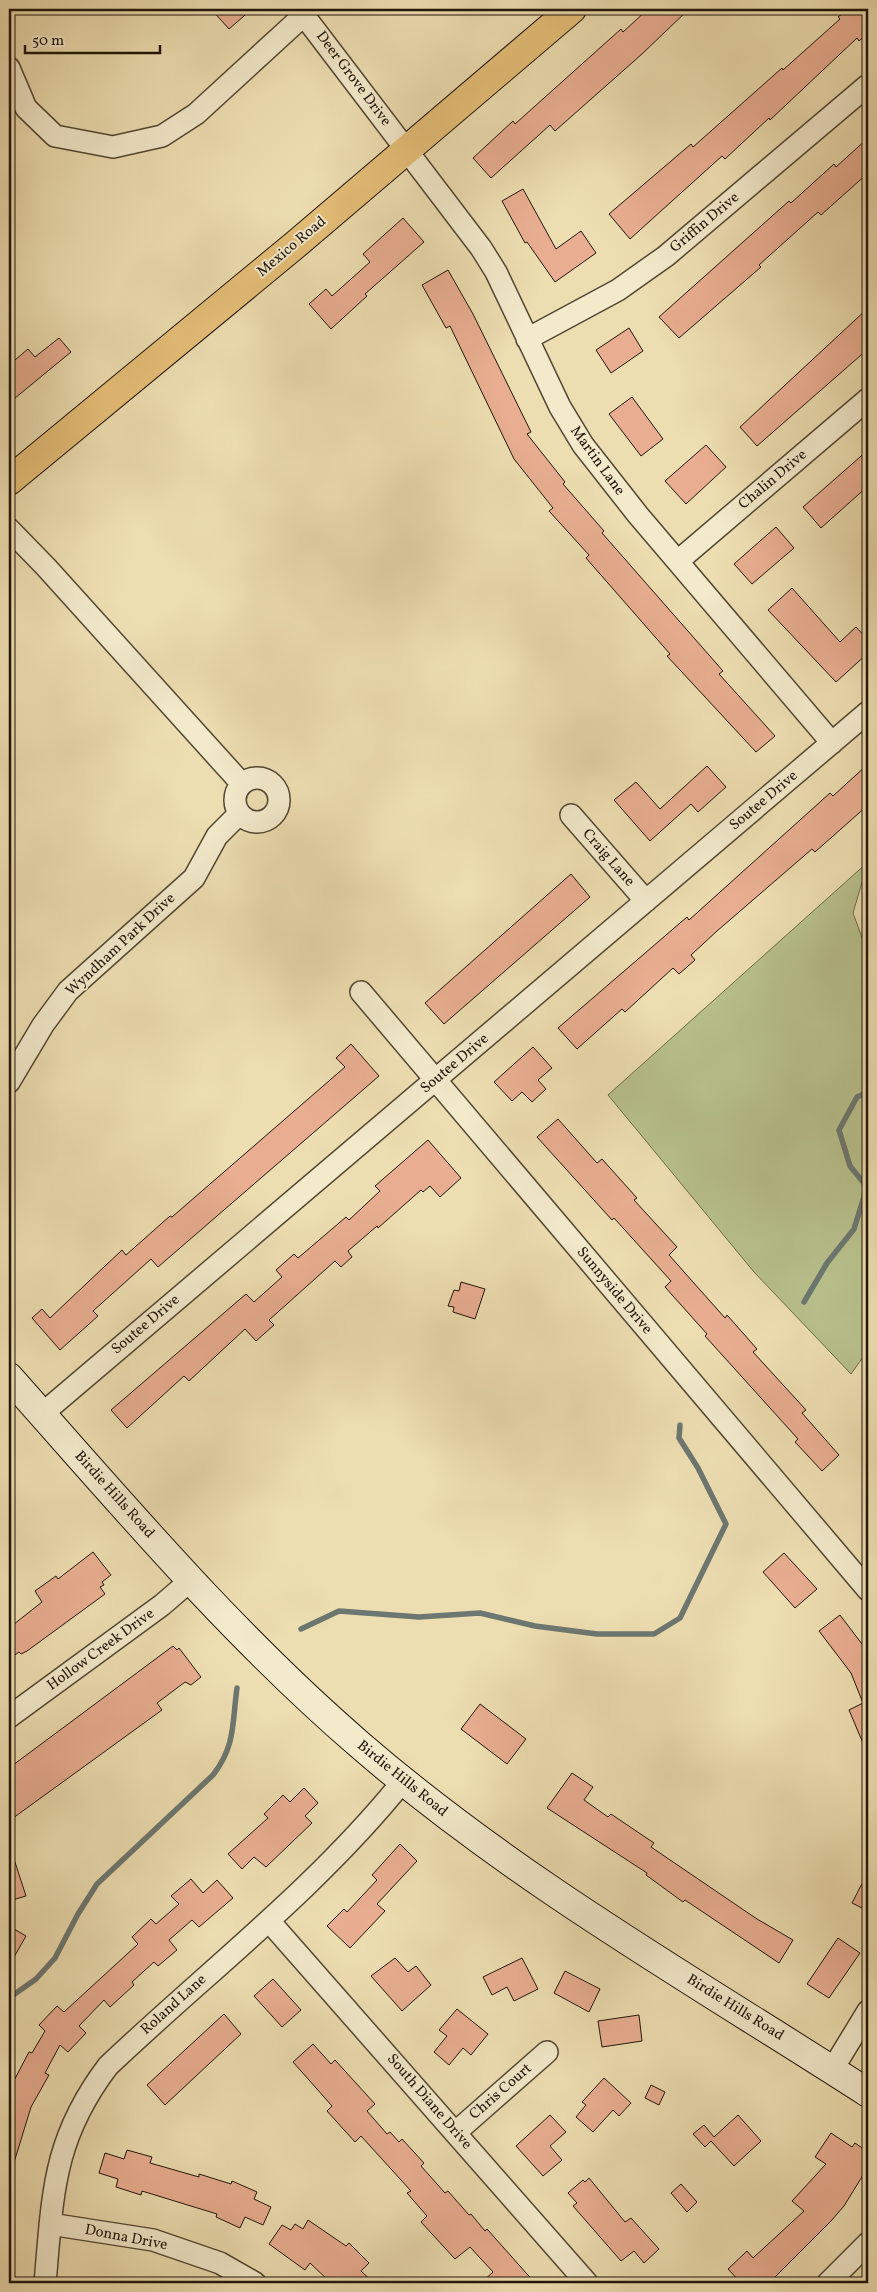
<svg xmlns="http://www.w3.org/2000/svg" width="877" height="2292" viewBox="0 0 877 2292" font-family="Vollkorn,serif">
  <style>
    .green { fill: #b8c18c; stroke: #6c6b4a }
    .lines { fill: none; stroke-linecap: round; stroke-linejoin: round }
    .stream { stroke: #6c7771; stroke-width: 5.5 }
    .building { fill: #e9ae91; stroke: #201509 }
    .street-casing { stroke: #534733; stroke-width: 24 }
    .secondary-casing { stroke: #201509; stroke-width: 30 }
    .primary-casing { stroke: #201509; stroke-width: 30 }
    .street { stroke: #f3eacc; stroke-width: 21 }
    .secondary { stroke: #f3eacc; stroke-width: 28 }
    .primary { stroke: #e6bf78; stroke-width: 28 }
    .labels { text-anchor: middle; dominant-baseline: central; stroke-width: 4; stroke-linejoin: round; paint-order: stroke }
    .street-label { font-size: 15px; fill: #201509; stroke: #f3eacc }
  </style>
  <rect width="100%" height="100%" fill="#eddeb1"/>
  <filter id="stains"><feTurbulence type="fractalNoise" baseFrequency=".004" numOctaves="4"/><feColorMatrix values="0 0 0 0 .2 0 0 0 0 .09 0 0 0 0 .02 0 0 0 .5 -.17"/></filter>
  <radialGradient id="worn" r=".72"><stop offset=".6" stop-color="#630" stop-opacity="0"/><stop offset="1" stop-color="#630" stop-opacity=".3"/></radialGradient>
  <path class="green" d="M868,862L853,913L864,943L868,944V1350L851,1374L754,1272L608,1095Z"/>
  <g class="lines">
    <path class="stream" d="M804,1302L827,1263L854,1229L867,1187L850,1166L839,1130L857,1097L868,1092
      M301,1629L339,1611L419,1617L480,1613L535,1626L597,1634H654L680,1618L726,1524L698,1468L679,1438L680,1425
      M9,1998L36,1979L55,1958L78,1914L97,1884L213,1775C236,1745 232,1723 237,1688"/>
  </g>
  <path class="building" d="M211,9H252L229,29Z
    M648,9H689L642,54L555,131L550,125L491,178L473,158L513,121L515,124L621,29L623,32Z
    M848,9H868V33L859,41L857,38L770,120L769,118L725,159L722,156L630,239L609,214L691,144L693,147L782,68L783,70L840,19L838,17Z
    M868,138V173L821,215L818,212L759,265L761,267L679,338L659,317L789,201L791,203L834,164L836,167Z
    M523,189L556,249L581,231L596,253L555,282L527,242L525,243L502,201Z
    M403,218L424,242L365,294L367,296L331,329L309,304L326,289L332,296L370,262L363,254Z
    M448,270L473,314L531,432L527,434L565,482L563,484L604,531L602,533L723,671L719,674L775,736L756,752L667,656L670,654L586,558L589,555L549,511L553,508L514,459L450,326L446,328L422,285Z
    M868,308V349L757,446L740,427Z
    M629,328L643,351L611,373L596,350Z
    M59,338L71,352L9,403V365L28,349L35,357Z
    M632,397L663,439L641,456L609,414Z
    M706,445L726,467L686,504L665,481Z
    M868,450V486L821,528L803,507Z
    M776,527L794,548L752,584L734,564Z
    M792,588L840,642L856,627L868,640V653L836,682L768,610Z
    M868,764V805L815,852L812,849L717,931L691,955L695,960L679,974L673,968L625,1012L622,1009L577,1049L558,1028L687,917L689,920L830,793L833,796Z
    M707,766L726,787L698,812L691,804L650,841L614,800L636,782L660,809Z
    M571,874L590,897L444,1024L425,1003Z
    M351,1044L379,1076L158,1267L151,1259L93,1311L98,1316L60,1350L32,1318L42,1309L50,1318L122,1250L126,1255L170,1216L172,1217L345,1067L336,1058Z
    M533,1047L552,1068L538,1080L546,1089L532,1102L522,1092L512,1101L494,1082Z
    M558,1119L597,1163L602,1159L637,1198L634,1200L677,1247L669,1255L725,1318L727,1315L757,1349L753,1352L806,1410L802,1413L839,1455L822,1471L795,1442L798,1439L705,1336L707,1334L665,1287L671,1281L614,1218L612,1220L537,1137Z
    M428,1140L461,1178L440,1197L430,1186L423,1192L421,1190L378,1228L377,1226L348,1251L352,1257L341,1267L335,1261L269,1320L274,1325L256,1341L245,1329L189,1381L184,1376L127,1428L111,1410L246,1294L254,1302L282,1277L276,1270L294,1254L298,1258L346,1217L349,1220L380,1191L375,1186Z
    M461,1282L485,1289L475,1319L453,1312L454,1307L448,1306L454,1290L459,1291Z
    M93,1552L111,1575L102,1582L104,1585L100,1587L105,1594L27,1651L21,1654L19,1652L9,1659V1628L42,1602L35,1591L56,1576L58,1579Z
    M784,1553L817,1589L795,1608L763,1572Z
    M840,1615L868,1652V1755L849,1710L863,1703L851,1673L819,1631Z
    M173,1646L177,1650L179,1648L201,1677L191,1685L185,1682L157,1703L162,1710L9,1821V1768Z
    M480,1704L526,1739L507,1764L461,1729Z
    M572,1773L593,1787L584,1800L608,1817L611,1814L654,1843L651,1847L757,1919L793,1940L779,1963L685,1900L683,1902L646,1875L647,1873L547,1808Z
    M304,1788L318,1803L305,1816L312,1823L266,1867L254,1857L242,1869L228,1854L268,1818L264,1814L283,1795L290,1802Z
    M400,1844L417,1861L377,1904L385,1911L350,1948L327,1926L344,1909L347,1912L377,1880L372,1875Z
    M9,1853H12L26,1896L9,1901Z
    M868,1872V1911L852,1903Z
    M191,1879L203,1893L217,1880L233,1898L199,1927L192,1920L169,1940L177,1950L158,1966L154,1962L132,1982L134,1985L110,2007L104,2000L79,2026L86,2033L68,2052L60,2045L45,2073L49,2075L31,2107L12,2169H9V2090L29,2052L32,2053L45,2031L39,2025L57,2006L64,2012L138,1944L132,1937L151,1919L156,1924L179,1904L171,1896Z
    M9,1926L26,1936L9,1966Z
    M838,1938L860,1953L829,1998L807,1984Z
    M395,1958L408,1972L416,1966L431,1985L402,2011L371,1976Z
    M522,1958L538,1989L514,2001L507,1987L492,1995L483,1977Z
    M565,1971L600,1989L589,2012L554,1993Z
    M273,1979L301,2010L282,2027L254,1996Z
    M457,2009L488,2034L471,2055L463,2048L449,2065L434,2052L447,2036L439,2030Z
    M224,2014L241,2034L165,2105L147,2085Z
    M639,2015L642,2041L602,2047L598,2021Z
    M313,2044L331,2064L335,2060L375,2104L367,2111L387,2134L390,2132L399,2142L402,2139L424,2163L421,2166L445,2193L448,2191L469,2215L471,2214L485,2231L487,2229L535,2283H481L493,2272L470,2247L455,2259L421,2222L427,2216L407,2193L411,2191L361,2136L355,2142L327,2111L332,2106L293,2062Z
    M604,2078L631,2103L619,2116L613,2110L593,2132L576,2117L586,2105L582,2102Z
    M651,2085L665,2092L659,2105L645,2098Z
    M550,2115L566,2132L550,2146L562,2160L543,2176L516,2146Z
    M738,2115L761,2141L734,2166L711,2141L705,2147L693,2134L704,2125L714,2137Z
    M831,2133L852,2147L855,2143L868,2152V2167L844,2206L831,2221L769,2283H741L728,2269L747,2251L753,2258L804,2211L792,2201L826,2164L815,2157Z
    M127,2150L152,2157L150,2163L199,2177V2174L231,2184L232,2181L257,2192L254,2199L271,2207L263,2225L245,2217L240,2228L216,2217L217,2214L142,2191L141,2195L116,2187L118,2179L99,2173L105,2153L124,2159Z
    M589,2178L625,2222L631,2218L659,2249L644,2263L634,2251L621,2261L573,2206L577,2203L568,2193L583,2180L585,2182Z
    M681,2184L697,2202L687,2212L671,2193Z
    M308,2220L346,2246L349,2243L369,2263L361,2271L374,2283H331L310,2263L305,2270L269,2244L282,2225L291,2230L295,2224L303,2229Z"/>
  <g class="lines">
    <defs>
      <path id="street" d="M299,9L481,248L496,272L560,407L583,445L638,515L832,743
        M9,68L26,108L55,136L113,147L162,136L196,114L304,15
        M527,339L618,290L666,256L868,85
        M9,529L46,567L242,784
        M678,561L868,399
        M235 800a22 22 0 1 1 44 0a22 22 0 1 1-44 0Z
        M571,815L646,901
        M361,992L868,1590
        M9,1082L43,1025L68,991L194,878L217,836L239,814
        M42,1414L868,712
        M9,1717L162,1605L191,1580
        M269,1921L587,2283
        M832,2070L868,2011
        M456,2132L547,2052
        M50,2224L153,2240L220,2263L255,2283
        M45,2283C53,2195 52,2140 108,2066C207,1972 317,1888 403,1781
        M828,2283L868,2243"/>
      <path id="secondary" d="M9,1377C122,1504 231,1634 360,1745C516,1880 696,1982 868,2093"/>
      <path id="primary" d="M9,481L295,245L572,9"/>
    </defs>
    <use href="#street" class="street-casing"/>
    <use href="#secondary" class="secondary-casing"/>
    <use href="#primary" class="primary-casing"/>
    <use href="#street" class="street"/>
    <use href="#secondary" class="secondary"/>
    <use href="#primary" class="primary"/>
  </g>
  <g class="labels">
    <g class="street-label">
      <text transform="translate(353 79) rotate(53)">Deer Grove Drive</text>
      <text transform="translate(705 223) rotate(-40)">Griffin Drive</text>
      <text transform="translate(292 247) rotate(-40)">Mexico Road</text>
      <text transform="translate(597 461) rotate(54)">Martin Lane</text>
      <text transform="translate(773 480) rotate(-40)">Chalin Drive</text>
      <text transform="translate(764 801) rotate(-40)">Soutee Drive</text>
      <text transform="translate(608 858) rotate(49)">Craig Lane</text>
      <text transform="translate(121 945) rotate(-43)">Wyndham Park Drive</text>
      <text transform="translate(455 1064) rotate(-40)">Soutee Drive</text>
      <text transform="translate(614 1291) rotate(50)">Sunnyside Drive</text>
      <text transform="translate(146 1325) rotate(-40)">Soutee Drive</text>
      <text transform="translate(114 1495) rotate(48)">Birdie Hills Road</text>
      <text transform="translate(101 1650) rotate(-36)">Hollow Creek Drive</text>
      <text transform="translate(402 1779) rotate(39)">Birdie Hills Road</text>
      <text transform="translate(174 2005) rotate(-42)">Roland Lane</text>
      <text transform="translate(735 2008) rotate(32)">Birdie Hills Road</text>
      <text transform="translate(501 2092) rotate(-41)">Chris Court</text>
      <text transform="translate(429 2102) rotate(49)">South Diane Drive</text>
      <text transform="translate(126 2238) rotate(11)">Donna Drive</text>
    </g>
  </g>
  <rect width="877" height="2292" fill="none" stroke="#eddeb1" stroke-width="30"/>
  <rect x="10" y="10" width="857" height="2272" fill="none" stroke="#201509" stroke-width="2.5"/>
  <rect x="15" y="15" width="847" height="2262" fill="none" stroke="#201509"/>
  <path d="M25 45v8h135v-8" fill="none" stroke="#201509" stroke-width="2.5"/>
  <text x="32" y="45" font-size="15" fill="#201509" stroke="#f3eacc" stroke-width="4" paint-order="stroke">50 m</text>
  <rect width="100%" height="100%" filter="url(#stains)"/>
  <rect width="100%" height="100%" fill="url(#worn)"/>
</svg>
